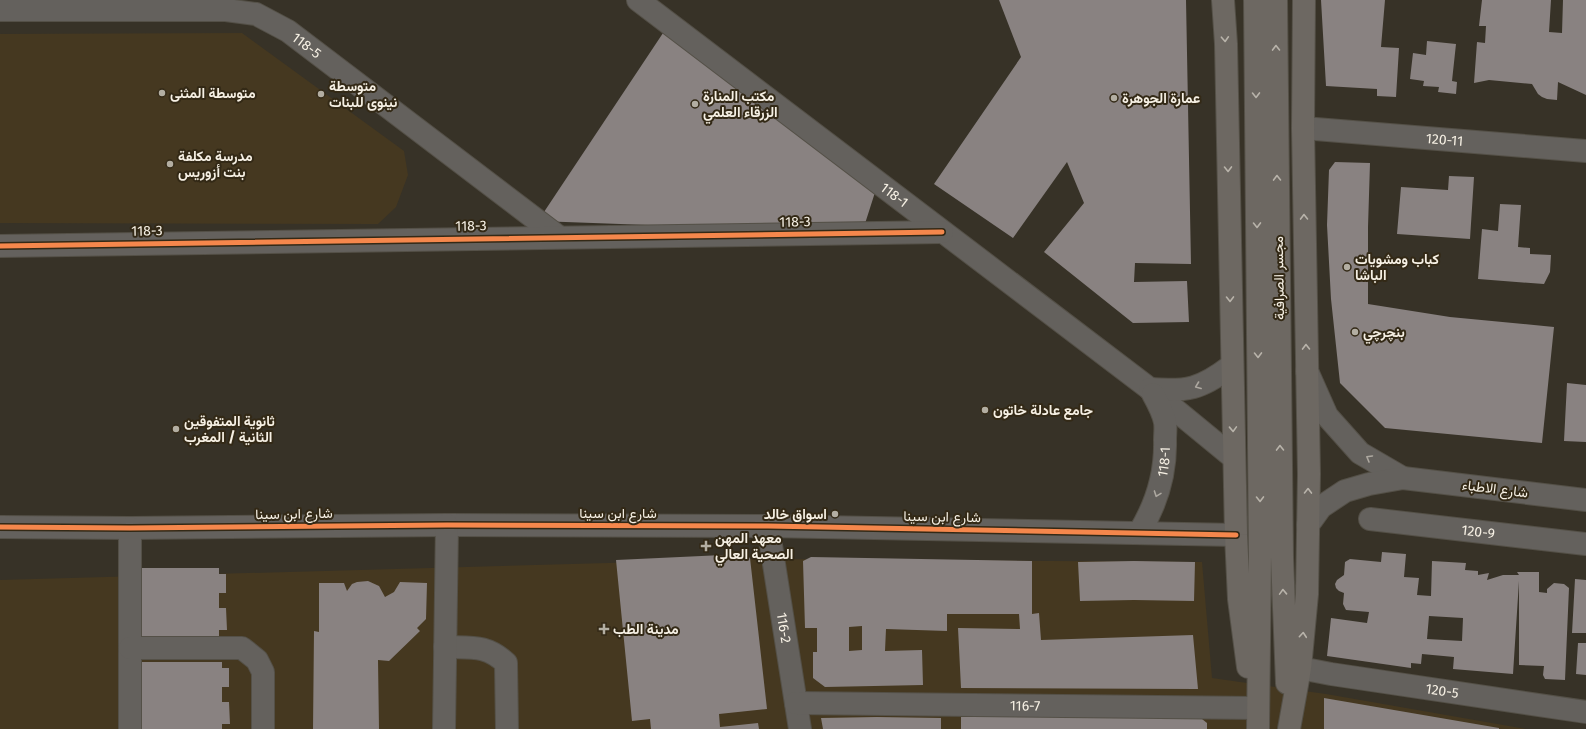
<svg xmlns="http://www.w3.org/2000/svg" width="1586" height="729" viewBox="0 0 1586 729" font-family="'Fira Sans',Vazirmatn,sans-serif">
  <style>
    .built { fill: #453820 }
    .building { fill: #898281; fill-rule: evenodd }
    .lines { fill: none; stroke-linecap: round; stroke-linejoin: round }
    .minor-casing { stroke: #545047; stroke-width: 24 }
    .major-casing { stroke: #545047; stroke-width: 24 }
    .minor { stroke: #64615d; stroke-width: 22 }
    .major { stroke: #6d6862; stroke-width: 22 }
    .cycleway-casing { stroke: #332916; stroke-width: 8 }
    .cycleway { stroke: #f5874c; stroke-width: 5 }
    .oneway { stroke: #b8b3aa }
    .oneway2 { stroke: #ada8a0 }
    .poi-dot { fill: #b3aea2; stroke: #332916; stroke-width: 1.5 }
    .labels { text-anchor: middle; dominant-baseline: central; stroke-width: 4; stroke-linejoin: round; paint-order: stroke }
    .street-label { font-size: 14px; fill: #f6f0e4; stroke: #332916 }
    .poi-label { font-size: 14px; font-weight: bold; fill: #f6f0e4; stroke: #332916; text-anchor: start }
  </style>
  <rect width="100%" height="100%" fill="#373227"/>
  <path class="built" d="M242,33L404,151L408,175L396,207L378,224L0,223V34Z
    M754,559L1202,562L1212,678L1326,694L1526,729H0V580Z"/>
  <path class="building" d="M999,0H1186L1191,264L1135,263L1134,282L1187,281L1189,322L1133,323L1044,252L1084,203L1067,162L1013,238L934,184L1021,57Z
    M1321,0H1385L1381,47L1399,48L1396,97L1377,96V89L1326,86Z
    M1482,0H1551L1549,32L1562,33L1563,0H1586V95L1558,82L1557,100L1547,99L1542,97L1538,94L1532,84L1489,80L1474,83L1477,42L1485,43L1486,26H1479Z
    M669,24L878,183L862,233L538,221Z
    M1427,41L1456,44L1452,81L1457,82L1456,94L1438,92L1439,87L1423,86L1424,81L1410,79L1413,53L1426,55Z
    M1335,162L1370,163L1368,227V304L1450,317L1554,327L1542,443L1385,428L1340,383L1331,299L1327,225L1329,170Z
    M1449,176L1474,177L1470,239L1397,234L1401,187L1448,190Z
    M1500,204L1521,205L1518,247L1530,248V254L1551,255L1550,272L1544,284L1478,279L1482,229L1498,231Z
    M1567,383L1586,385V442L1564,441Z
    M1382,552L1406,554L1404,577L1419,578L1417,595L1431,596L1432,561L1466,563L1465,570L1478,571V575L1489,573L1487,580L1503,575H1519L1517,572H1539V592L1547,593V589L1554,583L1564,584L1569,588L1565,680L1545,679L1543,675L1544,666L1519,665V581L1513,674L1453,669L1454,657L1422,654L1421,664L1411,663V668L1327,656L1331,618L1367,623L1369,612L1346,610L1343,604L1344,593L1339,591L1336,588L1335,584L1337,580L1344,575L1345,562L1350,559L1381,562ZM1429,616L1463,618L1462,641L1427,639Z
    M744,554L750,558L767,709L719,714L720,727L758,723L759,729H651L650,719L632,721L616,560Z
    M811,557L1032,561V614L1039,613L1041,640L1193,635L1198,689L961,688L958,628L1020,629L1019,614H947V631L886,629L885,651L922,650L923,685L825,687L813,678V652H817V628H805L803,561ZM862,626V650L849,651V627Z
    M1134,561L1195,562L1194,601L1134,600L1080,601L1078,562Z
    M138,568H219V574H226V593H219V608H226L227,630H219V646H139Z
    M1575,579L1586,580V633H1572Z
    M368,581L379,586L385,597L394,592L400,582L427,583L426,619L417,628L420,631L389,661L378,660L379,729H313L314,631L319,632V583H344L347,591L352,584L357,582Z
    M1578,643H1586V675L1576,674Z
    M140,662H222V668H229V687H222V702H229L230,724H222V729H142V724H136V704H141V690L136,691Z
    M1324,698L1499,728V729H1324Z
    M1197,715L1207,723V729H961V717Z
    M877,717L941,718V729H823L821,718Z"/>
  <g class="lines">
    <defs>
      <g id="minor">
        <path id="s1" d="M638,0L1150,389L1234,458"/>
        <path id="s2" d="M0,10H226L256,14L288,31L559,237"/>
        <path id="s3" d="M1303,128L1586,151"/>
        <path d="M0,246L942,232"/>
        <path d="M1307,371L1327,416L1360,453L1403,478"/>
        <path d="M1150,389C1187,392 1201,389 1231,366"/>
        <path id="s4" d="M1370,519L1586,544"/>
        <path d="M1308,525L1321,507L1345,491L1369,484L1403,478L1586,500"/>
        <path id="s5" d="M768,526L800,729"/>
        <path d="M0,527L130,528L447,525L768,526L1236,535"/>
        <path d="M130,528V729"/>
        <path id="s6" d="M1139,533C1156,505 1166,474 1165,440C1165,434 1166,428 1165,422C1163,412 1158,403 1153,394"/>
        <path d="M445,647C471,648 486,644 506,663L507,729"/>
        <path d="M130,648H242L257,660L263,672V729"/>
        <path id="s7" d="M1300,668L1331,674L1586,712"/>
        <path id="s8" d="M796,703L1255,708"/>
        <path d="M444,729L447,525"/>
      </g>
      <path id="major" d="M1223,0L1226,44L1236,535L1239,599L1248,667
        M1255,0L1260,556L1258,729
        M1276,0L1282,557L1287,683
        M1289,729L1300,668L1307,594L1309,474L1303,128L1304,0"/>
    </defs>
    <use href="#minor" class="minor-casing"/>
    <use href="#major" class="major-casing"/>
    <use href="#minor" class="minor"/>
    <use href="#major" class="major"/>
    <defs>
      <path id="cycleway" d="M0,246L942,232
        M0,527L130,528L447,525L768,526L1236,535"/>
    </defs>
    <use href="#cycleway" class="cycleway-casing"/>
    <use href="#cycleway" class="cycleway"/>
  </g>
  <defs><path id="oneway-chevron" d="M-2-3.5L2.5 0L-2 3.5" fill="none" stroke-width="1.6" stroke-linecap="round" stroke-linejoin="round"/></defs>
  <g class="oneway">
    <use href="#oneway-chevron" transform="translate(1225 39) rotate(87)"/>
    <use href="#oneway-chevron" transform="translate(1276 48) rotate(-91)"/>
    <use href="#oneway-chevron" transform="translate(1256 95) rotate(89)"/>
    <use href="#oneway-chevron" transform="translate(1228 169) rotate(89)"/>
    <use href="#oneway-chevron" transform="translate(1277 178) rotate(-91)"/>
    <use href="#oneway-chevron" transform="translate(1304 217) rotate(-91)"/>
    <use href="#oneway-chevron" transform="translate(1257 225) rotate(89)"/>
    <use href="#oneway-chevron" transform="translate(1230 299) rotate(89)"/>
    <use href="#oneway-chevron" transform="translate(1306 347) rotate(-91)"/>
    <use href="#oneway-chevron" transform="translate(1258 355) rotate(89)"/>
    <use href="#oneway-chevron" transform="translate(1233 429) rotate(88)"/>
    <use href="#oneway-chevron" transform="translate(1280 448) rotate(-91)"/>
    <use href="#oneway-chevron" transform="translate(1308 491) rotate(-89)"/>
    <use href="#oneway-chevron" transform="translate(1260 499) rotate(89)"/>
    <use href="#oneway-chevron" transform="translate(1283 592) rotate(-92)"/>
    <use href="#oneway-chevron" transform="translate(1303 635) rotate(-85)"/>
  </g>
  <g class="oneway2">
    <use href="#oneway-chevron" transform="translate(1198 386) rotate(159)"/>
    <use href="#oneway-chevron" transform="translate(1369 458) rotate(-150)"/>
    <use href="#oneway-chevron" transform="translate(1157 494) rotate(110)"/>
  </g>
  <g class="poi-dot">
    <circle cx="162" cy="93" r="4"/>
    <circle cx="321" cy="94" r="4"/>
    <circle cx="1114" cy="98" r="4"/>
    <circle cx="695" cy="104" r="4"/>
    <circle cx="170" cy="164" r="4"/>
    <circle cx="1347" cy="267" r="4"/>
    <circle cx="1355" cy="332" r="4"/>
    <circle cx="985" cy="410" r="4"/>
    <circle cx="176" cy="429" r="4"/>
    <circle cx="835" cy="514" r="4"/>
    <path d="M704 540h4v4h4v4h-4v4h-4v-4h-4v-4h4z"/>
    <path d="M602 623h4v4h4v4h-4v4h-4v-4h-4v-4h4z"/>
  </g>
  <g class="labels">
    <g class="street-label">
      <text stroke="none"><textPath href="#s2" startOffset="316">118-5</textPath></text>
      <text stroke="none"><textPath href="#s3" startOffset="142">120-11</textPath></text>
      <text stroke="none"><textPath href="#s1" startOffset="322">118-1</textPath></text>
      <text transform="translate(795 222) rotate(-1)">118-3</text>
      <text transform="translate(471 226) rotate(-1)">118-3</text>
      <text transform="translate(147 231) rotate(-1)">118-3</text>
      <text transform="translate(1279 278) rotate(-91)">مجسر الصرافية</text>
      <text stroke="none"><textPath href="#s6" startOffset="76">118-1</textPath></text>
      <text transform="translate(1495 489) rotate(7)">شارع الاطباء</text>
      <text x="618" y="513">شارع ابن سينا</text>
      <text transform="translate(294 514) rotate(-1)">شارع ابن سينا</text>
      <text transform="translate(942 517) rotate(1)">شارع ابن سينا</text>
      <text stroke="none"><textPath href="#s4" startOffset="109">120-9</textPath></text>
      <text stroke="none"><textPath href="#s5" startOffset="103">116-2</textPath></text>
      <text stroke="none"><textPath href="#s7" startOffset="144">120-5</textPath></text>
      <text stroke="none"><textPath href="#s8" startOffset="229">116-7</textPath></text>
    </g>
    <g class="poi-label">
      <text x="329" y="86">متوسطة<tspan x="329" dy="16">نينوى للبنات</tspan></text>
      <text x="170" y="93">متوسطة المثنى</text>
      <text x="703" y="96">مكتب المنارة<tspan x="703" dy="16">الزرقاء العلمي</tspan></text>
      <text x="1122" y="98">عمارة الجوهرة</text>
      <text x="178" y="156">مدرسة مكلفة<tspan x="178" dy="16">بنت أزوريس</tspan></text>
      <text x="1355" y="259">كباب ومشويات<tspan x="1355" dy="16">الباشا</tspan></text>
      <text x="1363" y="332">بنچرچي</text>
      <text x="993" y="410">جامع عادلة خاتون</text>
      <text x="184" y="421">ثانوية المتفوقين<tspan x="184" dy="16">الثانية / المغرب</tspan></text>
      <text x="827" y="514" text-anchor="end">اسواق خالد</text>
      <text x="715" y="538">معهد المهن<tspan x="715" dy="16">الصحية العالي</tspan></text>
      <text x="613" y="629">مدينة الطب</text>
    </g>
  </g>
</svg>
